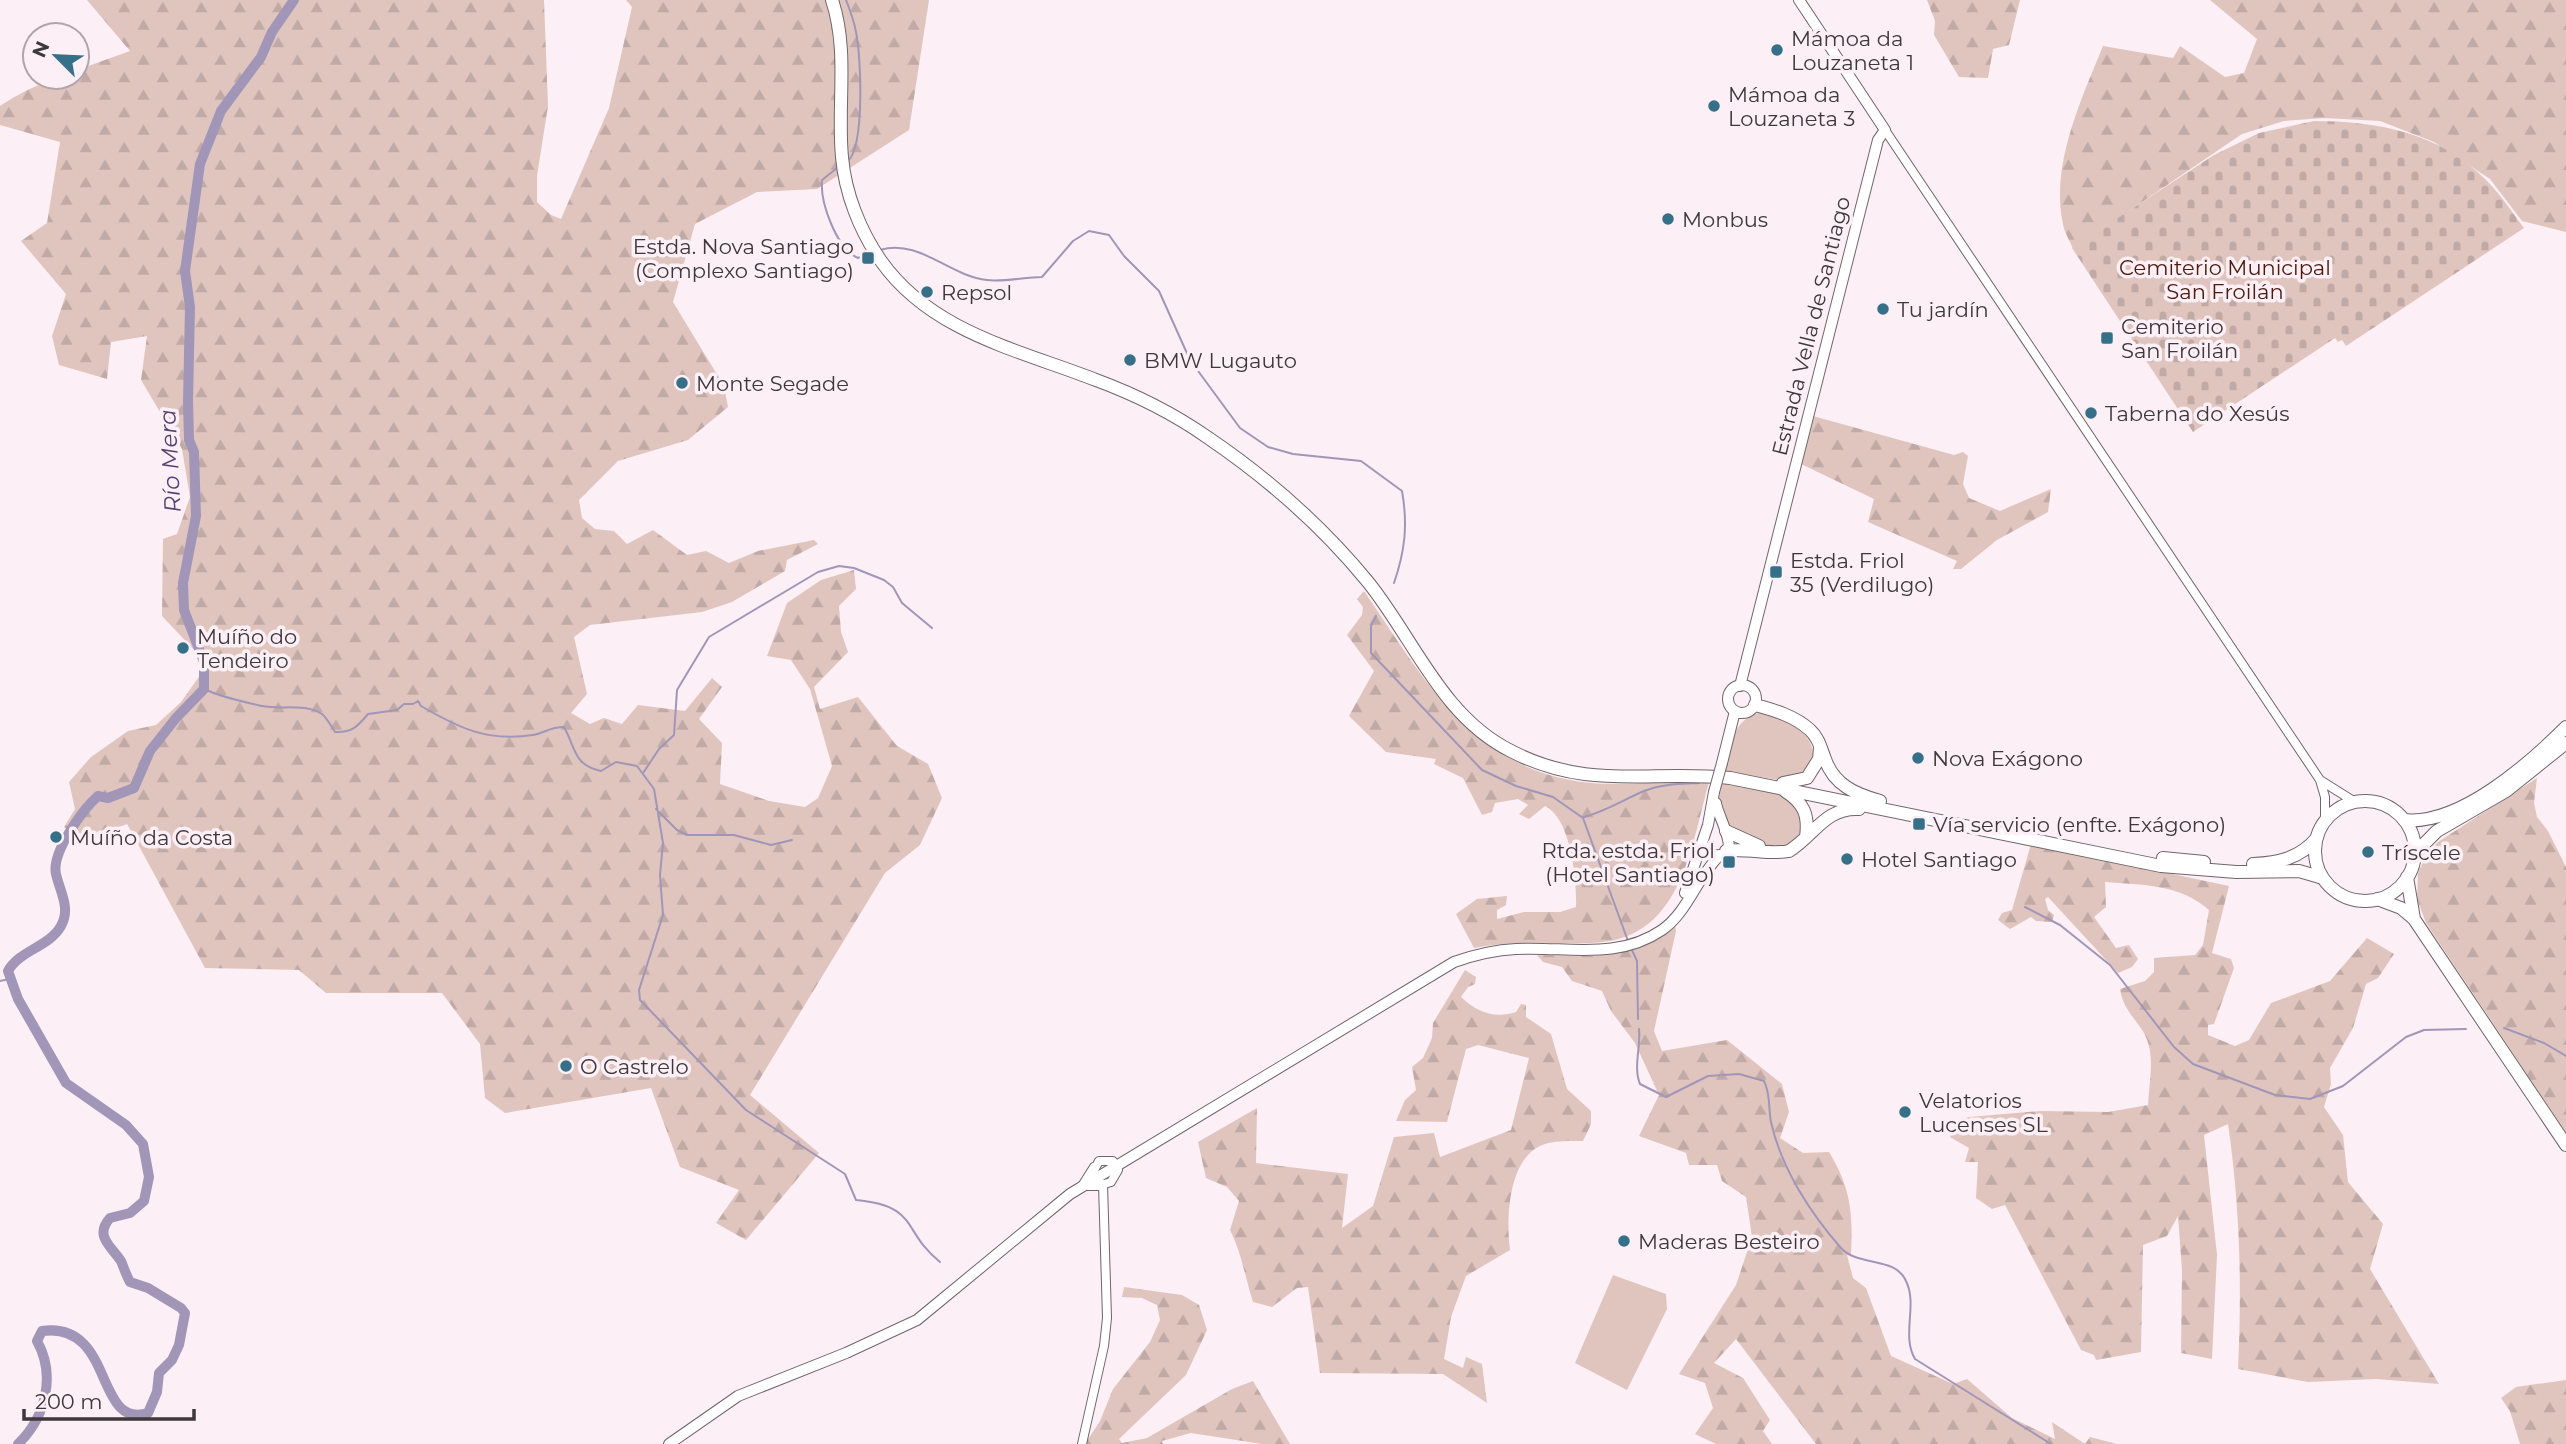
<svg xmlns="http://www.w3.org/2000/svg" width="2566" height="1444" viewBox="0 0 2566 1444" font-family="Montserrat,sans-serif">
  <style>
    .grass { fill: #e0c5bf }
    .forest { fill: url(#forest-firs) }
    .cemetery { fill: url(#cemetery-stones) }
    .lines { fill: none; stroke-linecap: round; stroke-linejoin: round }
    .stream { stroke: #a196b8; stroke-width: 2 }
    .river { stroke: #a196b8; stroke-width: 10 }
    .minor-casing { stroke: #70656a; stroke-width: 10 }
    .major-casing { stroke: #70656a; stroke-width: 12 }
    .highway-casing { stroke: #70656a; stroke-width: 14 }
    .minor { stroke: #fff; stroke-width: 8 }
    .major { stroke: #fff; stroke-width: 10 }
    .highway { stroke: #fff; stroke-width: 12 }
    .major-bridge-casing { stroke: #70656a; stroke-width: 12; stroke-linecap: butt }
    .major-bridge { stroke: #fff; stroke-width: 10 }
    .poi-dot { fill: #356f88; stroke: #fceff5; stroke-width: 2.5 }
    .labels { text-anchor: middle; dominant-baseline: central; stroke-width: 7; stroke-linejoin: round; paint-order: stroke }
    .poi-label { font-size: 21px; fill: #3d383a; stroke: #fceff5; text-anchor: start }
    .park-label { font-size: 21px; fill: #4c1a0e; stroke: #fceff5 }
    .street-label { font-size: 21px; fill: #3d383a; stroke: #fceff5 }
    .water-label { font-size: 23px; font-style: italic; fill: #544372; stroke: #fceff5 }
  </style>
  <defs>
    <pattern id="forest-firs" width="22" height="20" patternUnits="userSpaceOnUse" patternTransform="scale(1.75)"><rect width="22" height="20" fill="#e0c5bf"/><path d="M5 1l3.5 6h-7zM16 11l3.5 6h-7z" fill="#c1aaa5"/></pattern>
    <pattern id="cemetery-stones" width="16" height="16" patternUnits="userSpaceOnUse" patternTransform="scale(1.75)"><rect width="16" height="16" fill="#e0c5bf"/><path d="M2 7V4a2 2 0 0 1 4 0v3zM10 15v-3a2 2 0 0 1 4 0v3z" fill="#c1aaa5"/></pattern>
  </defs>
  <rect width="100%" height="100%" fill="#fceff5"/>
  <path class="grass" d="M1759,713C1784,720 1812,728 1814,758L1804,776L1779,780L1724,771C1731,746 1731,721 1759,713Z
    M1721,784C1740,787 1769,786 1786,797C1804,808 1810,844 1781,846C1763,847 1745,835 1729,828L1718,800Z
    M1613,1275L1666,1294L1667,1309L1627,1390L1575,1363Z"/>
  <path class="forest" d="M87,0H544L548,106L537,176V202L551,215L561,219L609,108L632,7L626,0H929L909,130L817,189L757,192L695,224L673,302L724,386L728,407L688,440L618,461L579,500L582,518L595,529L614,531L627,544L653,530L687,555L706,551L729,563L758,551L814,540L818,544L787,560L785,571L732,602L702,612L590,625L574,637L587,694L571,713L590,724L604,718L622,724L638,705L685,711L712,678L722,687L699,719L722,743L720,784L769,801L805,807L818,798L832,766L810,689L791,660L767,656L787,603L821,580L854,570L856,589L839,606L841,632L848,652L814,687L820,709L858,697L897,746L928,764L942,798L920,845L885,873L750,1095L819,1153L746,1240L716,1223L739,1190L680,1167L651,1088L505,1113L485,1098L480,1044L442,993H326L299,970L205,968L127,824L84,841L64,827L75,809L69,782L91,757L128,731L156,725L181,702L201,674L198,654L162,616L163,539L177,534L190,497L182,449L141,380L147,336L111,342L107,379L59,365L52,336L66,294L21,241L47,223L60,142L0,125V106C23,91 49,77 77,77V70L130,51Z
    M1927,0H2020L2009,45L1993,49L1988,78L1959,77L1934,35L1935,21Z
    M2210,0H2566V232L2522,221L2490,179L2434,142L2380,121L2324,118L2284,121L2242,134L2073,249C2070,241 2064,232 2063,224C2050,165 2082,98 2103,46L2173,58L2180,46L2225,77L2244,73L2257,39Z
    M1813,416L1954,455L1963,452L1968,456L1963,484L1969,498L2000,511L2051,489L2048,512L1997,540L1961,569H1953L1957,561L1868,522L1874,499L1801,464Z
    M1364,591C1425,680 1472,771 1591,783C1630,786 1670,780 1709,782C1690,850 1681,941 1591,943C1551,944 1513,940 1474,948L1456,914L1477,899L1507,896L1506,905L1497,910V919L1524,912H1560L1576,907C1577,881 1571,818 1545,806L1529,819L1519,814L1528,805L1518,799L1495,803L1492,812L1482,815L1463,778L1434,764L1436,759L1386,752L1349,716L1374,671L1347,635L1362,615L1363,607L1357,599Z
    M2537,778L2534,803L2537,817L2548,831L2566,867V1133L2426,923L2417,899L2418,873L2426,856L2438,842Z
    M2031,844L2229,886L2212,953L2231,959L2234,968L2214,1024L2208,1025V1035L2235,1046L2249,1040L2271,1003L2330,981L2367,938L2394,954L2378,978L2366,984L2353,1028L2330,1068L2331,1084L2324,1107L2343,1135L2348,1182L2383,1224L2370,1269L2439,1384L2376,1379L2308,1382L2238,1369C2242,1286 2240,1206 2228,1124L2204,1135L2217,1255L2212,1359L2181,1353L2182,1270L2178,1216L2167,1236L2143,1245L2141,1352L2096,1360L2094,1355L2081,1350L2005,1205L1992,1209L1976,1198L1978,1162H1965L1969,1148L1950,1137L1960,1120L1969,1117L2041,1111L2108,1112L2148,1105C2149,1082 2156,1055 2144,1033C2135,1018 2123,1009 2120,989L2145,981L2154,972V958L2195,955L2203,945L2209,910C2180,884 2142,885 2105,882L2106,907L2094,917L2116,948L2129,945L2138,959L2132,967L2118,973L2048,897L2045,899L2048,910L2054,915L2052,922L2036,921L2031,917L2010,929L1998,920L2002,913L2012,910Z
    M1674,917L1676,931L1654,1031L1662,1051L1727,1040L1782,1084L1789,1112L1780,1138L1803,1153L1829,1152C1851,1188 1853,1213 1851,1254L1847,1255L1853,1278L1866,1288L1891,1356L1953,1384L1967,1379L2012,1418L2055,1439L2052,1422L2085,1444L2090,1437L2117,1444H1816L1736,1339L1714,1363L1743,1378L1770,1420L1763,1431L1772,1444H1716L1695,1434L1713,1408L1705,1383L1679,1374L1736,1285L1752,1237L1746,1197L1722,1181L1717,1165H1689L1686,1153L1639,1136L1659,1095L1635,1043L1611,1011L1602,991L1572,981L1562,967L1543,962L1537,955L1594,956L1621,952Z
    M1465,970L1476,977L1475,984L1468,987L1461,997C1477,1012 1494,1019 1516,1012L1521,1004L1526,1005V1017L1551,1034L1567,1089L1591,1111V1124L1583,1141C1570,1141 1553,1140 1540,1146C1508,1161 1506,1220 1510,1250L1466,1276L1451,1317L1444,1359L1463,1368L1466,1357L1482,1364L1487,1403L1443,1374L1320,1373L1308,1287L1297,1288L1272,1307L1253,1302C1245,1277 1242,1254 1230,1230L1239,1201L1227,1187L1206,1178L1198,1142L1257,1108L1256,1163L1348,1174L1342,1228L1373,1206L1394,1137L1434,1133L1440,1157L1511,1130L1529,1058L1478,1045L1466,1049L1447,1122L1396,1121L1405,1100L1416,1090L1412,1067L1423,1058L1432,1038L1433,1023Z
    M1124,1287L1182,1295L1199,1305L1207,1330L1186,1375L1119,1439L1122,1443L1147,1438L1232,1389L1253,1381L1290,1444H1262L1191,1433L1162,1441L1163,1444H1085L1100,1421L1113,1389L1150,1342L1160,1320L1157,1305L1142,1298L1122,1297Z
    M2566,1380V1444H2520L2510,1411L2501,1398L2516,1387Z"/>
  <path class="cemetery" d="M2314,121C2378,121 2441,133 2487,181C2501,195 2512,212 2524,228L2346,346L2342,340L2338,342L2335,338L2193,432L2072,248L2214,155L2259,133Z"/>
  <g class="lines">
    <path class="stream" d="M846,0C850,10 854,21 856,32C861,56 865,145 848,161
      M837,168L822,180C820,202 836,248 858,258L871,253
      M880,250C919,238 949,276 987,280C1004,282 1025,277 1042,277L1073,241L1089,231L1109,235L1124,256L1159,291L1190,360L1240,428L1268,447L1293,454L1361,461L1402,491C1408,525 1405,551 1394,583
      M1376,616L1371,626V653L1482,770L1516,786L1553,797L1583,818L1628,941
      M204,689C221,697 244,702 262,706C281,710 305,703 322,714C327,718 331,726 335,732C352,733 358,726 368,714L397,710L404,704H413L418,701L421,706C459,728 487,742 533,735C545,733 549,727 564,727C576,748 573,765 601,771L616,762L637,766L654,789L663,843L660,875L663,915L639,990L640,1000L746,1110L845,1174L856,1200C920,1206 901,1231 940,1262
      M643,773L659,749L674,735L677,690L709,637L818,572L839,566L854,568L884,580L893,587L902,603L932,628
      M656,809L677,830L687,835H734L771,845L792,840
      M1584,817C1606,811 1623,800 1644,791C1661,784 1680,784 1699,783
      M2025,907L2060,925L2110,965L2174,1047L2193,1064L2275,1095L2310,1099L2343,1086L2406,1037L2424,1030L2466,1029
      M1631,948L1637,961L1638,1019
      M0,981L9,979
      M2504,1028L2544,1043L2566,1056
      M1639,1029C1641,1047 1633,1067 1640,1084L1666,1097L1708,1076L1739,1074L1764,1081C1771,1095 1768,1107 1771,1122C1781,1168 1811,1214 1841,1248C1858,1267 1895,1256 1906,1281C1918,1305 1901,1335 1915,1359L2051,1444"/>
    <path class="river" d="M18,1444C46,1417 56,1375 37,1341L42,1331C115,1321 94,1430 148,1413L157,1392L159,1373L172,1360L179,1345L185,1313L181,1308L148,1288L130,1282C126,1275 124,1268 121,1261C111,1246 94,1236 110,1218L130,1213L144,1201L149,1177L143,1144L126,1125L66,1083L18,999L8,971C20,950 49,947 61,926C71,908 60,892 56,874C51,853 83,809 98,796L108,798L134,788L150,751L176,718L204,689V662L184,610L183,583L196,516L194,452L189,440L188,401L190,307L185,271L200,164L221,111L261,57L272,32L294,0"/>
    <defs>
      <path id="minor" d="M1885,130L2320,780L2325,797V822
        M2320,780L2355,802
        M1094,1167L1082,1186H1098L1111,1182L1118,1170L1113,1161H1099L1093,1172L1097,1180
        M1082,1444L1104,1346L1107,1318L1103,1184"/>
      <path id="major" d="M1728 699a14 14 0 1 1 28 0a14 14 0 1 1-28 0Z
        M1740,686L1878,140L1885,130L1799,0
        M1722,763L1735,711
        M1702,843L1708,853C1749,867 1717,816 1716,803
        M1685,893L1708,825L1714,792
        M669,1444L738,1396L846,1353L917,1320L1070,1194L1454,962C1474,955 1494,950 1516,949C1566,946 1617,961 1662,930C1688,912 1697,877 1720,855"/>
      <path id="highway" d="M832,0C849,51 837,105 842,157C845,193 860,231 881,261C931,332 1019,350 1096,380C1134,394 1174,414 1207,437C1266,477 1323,527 1368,582C1414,639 1442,717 1511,751C1588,791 1649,770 1730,778L2161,866L2236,872L2299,871L2323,878
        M1755,705C1774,710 1795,716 1810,730C1819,738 1821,749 1825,759C1834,785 1855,794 1880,801
        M1783,783L1807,778L1819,759L1820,748
        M1785,791C1804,803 1809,815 1806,837
        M2315 851a50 50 0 1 1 100 0a50 50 0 1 1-100 0Z
        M2404,820C2459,826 2529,764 2566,727
        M1726,831L1759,846
        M1726,851C1746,848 1772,855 1789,851C1814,836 1825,807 1859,809
        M2415,853L2437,831L2506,791L2566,743
        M2163,858L2204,862
        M2253,864C2279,863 2300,858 2317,838
        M2407,877L2414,919
        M2377,899L2401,908L2414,919L2566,1145"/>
    </defs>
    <use href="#minor" class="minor-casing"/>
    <use href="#major" class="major-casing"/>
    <use href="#highway" class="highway-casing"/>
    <use href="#minor" class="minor"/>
    <use href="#major" class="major"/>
    <use href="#highway" class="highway"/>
    <defs>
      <path id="major-bridge" d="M1714,792L1722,763"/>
    </defs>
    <use href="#major-bridge" class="major-bridge-casing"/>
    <use href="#major-bridge" class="major-bridge"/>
  </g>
  <g class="poi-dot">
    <circle cx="1777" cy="50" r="7"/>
    <circle cx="1714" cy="106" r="7"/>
    <circle cx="1668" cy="219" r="7"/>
    <rect x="861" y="251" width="14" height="14" rx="3.5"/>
    <circle cx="927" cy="292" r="7"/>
    <circle cx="1883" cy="309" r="7"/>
    <rect x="2100" y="331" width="14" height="14" rx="3.5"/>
    <circle cx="1130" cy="360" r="7"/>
    <circle cx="682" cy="383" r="7"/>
    <circle cx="2091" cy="413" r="7"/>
    <rect x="1769" y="565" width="14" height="14" rx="3.5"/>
    <circle cx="183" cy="648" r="7"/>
    <circle cx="1918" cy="758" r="7"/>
    <rect x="1912" y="817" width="14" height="14" rx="3.5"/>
    <circle cx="56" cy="837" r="7"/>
    <circle cx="2368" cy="852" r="7"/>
    <circle cx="1847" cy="859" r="7"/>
    <rect x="1722" y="855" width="14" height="14" rx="3.5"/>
    <circle cx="566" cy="1066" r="7"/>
    <circle cx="1905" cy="1112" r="7"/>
    <circle cx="1624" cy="1241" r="7"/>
  </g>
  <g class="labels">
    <g class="poi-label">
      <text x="1791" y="38">Mámoa da<tspan x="1791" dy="24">Louzaneta 1</tspan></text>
      <text x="1728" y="94">Mámoa da<tspan x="1728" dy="24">Louzaneta 3</tspan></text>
      <text x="1682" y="219">Monbus</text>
      <text x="854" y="246" text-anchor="end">Estda. Nova Santiago<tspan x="854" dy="24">(Complexo Santiago)</tspan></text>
      <text x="941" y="292">Repsol</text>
      <text x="1897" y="309">Tu jardín</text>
      <text x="2121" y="326">Cemiterio<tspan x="2121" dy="24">San Froilán</tspan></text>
      <text x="1144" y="360">BMW Lugauto</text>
      <text x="696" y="383">Monte Segade</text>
      <text x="2105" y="413">Taberna do Xesús</text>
      <text x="1790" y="560">Estda. Friol<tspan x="1790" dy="24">35 (Verdilugo)</tspan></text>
      <text x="197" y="636">Muíño do<tspan x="197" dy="24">Tendeiro</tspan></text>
      <text x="1932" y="758">Nova Exágono</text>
      <text x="1933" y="824">Vía servicio (enfte. Exágono)</text>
      <text x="70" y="837">Muíño da Costa</text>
      <text x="1715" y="850" text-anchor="end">Rtda. estda. Friol<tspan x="1715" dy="24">(Hotel Santiago)</tspan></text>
      <text x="2382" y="852">Tríscele</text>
      <text x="1861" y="859">Hotel Santiago</text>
      <text x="580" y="1066">O Castrelo</text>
      <text x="1919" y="1100">Velatorios<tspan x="1919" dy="24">Lucenses SL</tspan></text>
      <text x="1638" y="1241">Maderas Besteiro</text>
    </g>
    <g class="park-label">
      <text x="2225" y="267">Cemiterio Municipal<tspan x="2225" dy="24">San Froilán</tspan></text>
    </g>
    <g class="street-label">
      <text transform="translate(1811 326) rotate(-76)">Estrada Vella de Santiago</text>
    </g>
    <g class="water-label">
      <text transform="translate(170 461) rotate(-93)">Río Mera</text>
    </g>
  </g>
  <g transform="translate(56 56) rotate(294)"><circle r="33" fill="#fceff5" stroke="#b0a6aa" stroke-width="2"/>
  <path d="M0-5L12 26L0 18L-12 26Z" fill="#356f88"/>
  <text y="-10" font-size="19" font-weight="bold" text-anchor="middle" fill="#3d383a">N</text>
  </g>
  <path d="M24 1409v10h170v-10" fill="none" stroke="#3d383a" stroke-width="3.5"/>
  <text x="35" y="1409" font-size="21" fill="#3d383a" stroke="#fceff5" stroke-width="5" paint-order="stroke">200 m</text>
</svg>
